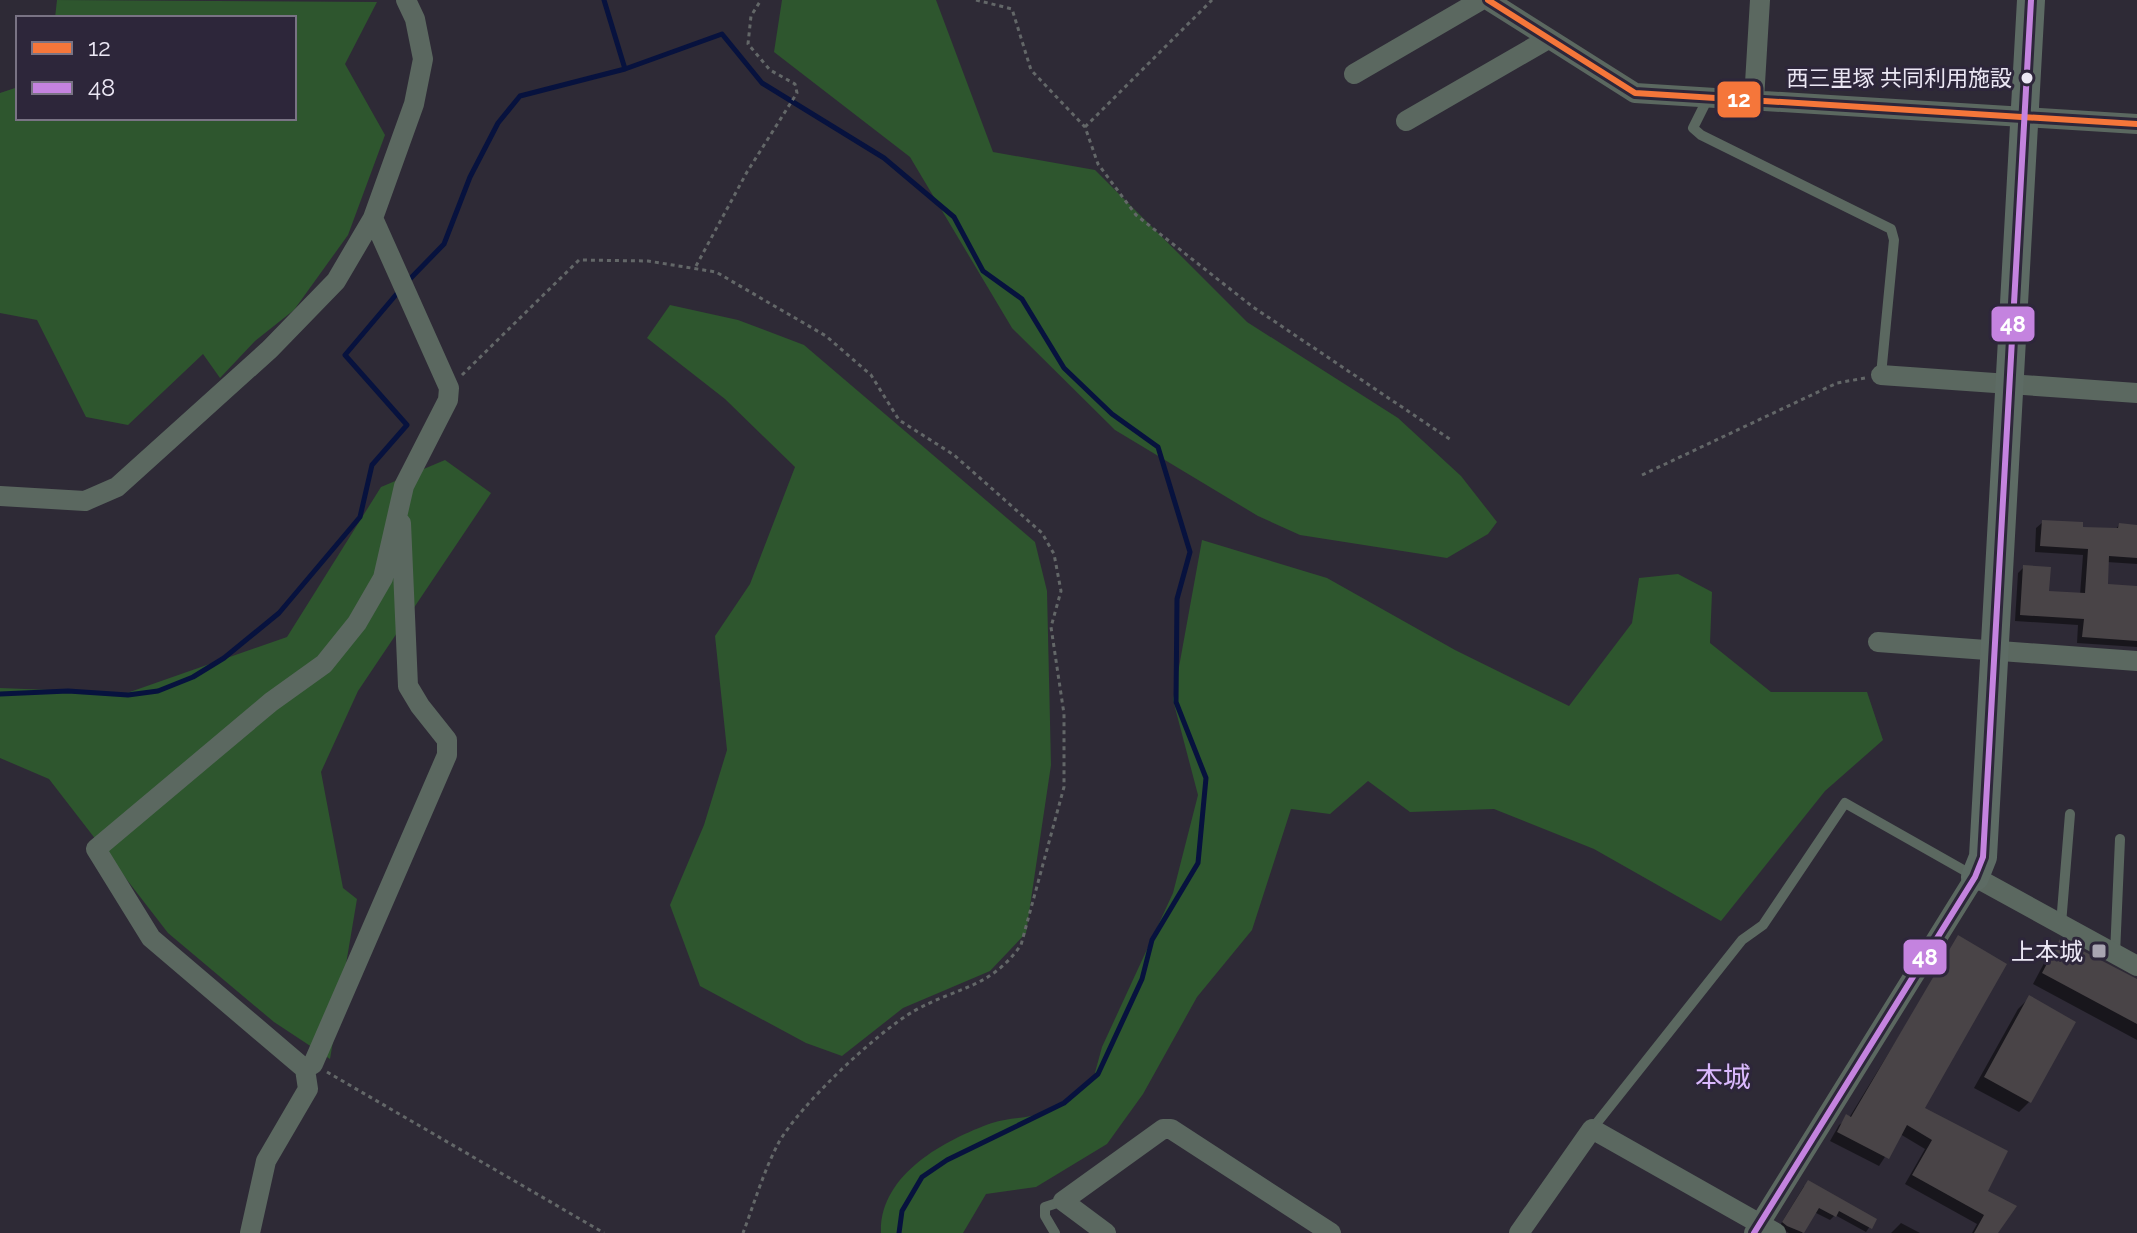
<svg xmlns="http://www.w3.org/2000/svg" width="2137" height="1233" viewBox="0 0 2137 1233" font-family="Raleway,'Noto Sans JP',sans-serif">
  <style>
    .forest { fill: #2e562e }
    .shadow { fill: #0007 }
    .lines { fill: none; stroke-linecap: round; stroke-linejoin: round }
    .stream { stroke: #07123e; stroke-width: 5 }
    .building { fill: #494447 }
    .path { stroke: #636768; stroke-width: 3; stroke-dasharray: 4 4; stroke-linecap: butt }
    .lane { stroke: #5b6860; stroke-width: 10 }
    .street { stroke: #5b6860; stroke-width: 20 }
    .secondary { stroke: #5d6b64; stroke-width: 28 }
    .bus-1-casing { stroke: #2d263a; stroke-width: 12 }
    .bus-2-casing { stroke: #2d263a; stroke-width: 12 }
    .bus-1 { stroke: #f5763a; stroke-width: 6 }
    .bus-2 { stroke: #c483df; stroke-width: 6 }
    .bus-dot { fill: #ebe7f4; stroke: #2d263a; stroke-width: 3 }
    .poi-dot { fill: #a9a5b2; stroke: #2d263a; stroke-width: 3 }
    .labels { text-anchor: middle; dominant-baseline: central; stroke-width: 6; stroke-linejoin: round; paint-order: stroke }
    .bus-label { font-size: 22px; fill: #ebe7f4; stroke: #2d263a; text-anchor: end }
    .poi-label { font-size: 24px; fill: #ebe7f4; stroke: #2d263a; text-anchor: end }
    .quarter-label { font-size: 28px; fill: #dab9fd; stroke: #2d263a }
    .line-badge { stroke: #2d263a; stroke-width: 3 }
    .badge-label { font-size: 22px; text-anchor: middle; font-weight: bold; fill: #fff }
  </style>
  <rect width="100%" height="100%" fill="#2e2a36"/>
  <path class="forest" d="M57,0L377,2L345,64L385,135L348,235L294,310L255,341L220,378L203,354L128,425L86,417L37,320L0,313V93L18,87V118H294V18H55Z
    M782,0H936L993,152L1095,170L1247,322L1398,418L1461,476L1497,522L1488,534L1447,558L1300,535L1258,516L1115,430L1012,328L910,157L774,52Z
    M670,305L738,320L804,345L1035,542L1047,591L1051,765L1026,933L990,971L903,1008L842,1056L806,1043L700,986L670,905L704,825L727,750L715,636L750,584L795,467L725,399L647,338Z
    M445,460L491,493L358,691L321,772L343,888L357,899L330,1059L274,1022L168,933L49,779L0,758V688L127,693L287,637L381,487Z
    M1202,540L1327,578L1455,650L1569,706L1632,623L1639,578L1678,574L1712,592L1710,643L1771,692H1867L1883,740L1825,791L1721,921L1594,849L1494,809L1410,812L1368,781L1330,814L1291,809L1252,930L1197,997L1143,1094L1107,1144L1036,1187L986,1194L963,1233H881C879,1175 944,1140 992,1123C1009,1117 1031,1119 1047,1111C1063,1103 1078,1090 1093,1080L1102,1047L1173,893L1198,795L1173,700Z"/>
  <path class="shadow" d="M2043,522L2081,528L2115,530L2119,525L2137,527V564L2107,562L2105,586L2137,588V647L2077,643L2078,625L2015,621L2018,573L2024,567L2047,593L2080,595L2083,555L2035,552L2036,528Z
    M1959,938L1922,1109L1985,1192L2015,1207L1996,1233H1972L1977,1224L1905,1184L1925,1149L1900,1134L1879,1166L1830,1141L1839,1125L1849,1118Z
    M2061,941L2137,981V1040L2033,984L2050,952Z
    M2029,998V1102L2019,1112L1974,1088L2018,1009Z
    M1804,1186L1875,1219L1866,1232L1835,1215L1830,1220L1814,1212L1802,1233H1789L1779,1227Z
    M1901,1223L1920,1233H1891Z"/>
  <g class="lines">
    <path class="stream" d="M604,0L625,69
      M407,282L444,244L470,177L498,123L520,96L625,69L722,34L762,83L884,158L954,217L983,271L1022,299L1064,368L1112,414L1158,447L1190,552L1177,599L1176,702L1206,778L1198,863L1152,940L1142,979L1098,1074L1064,1103L947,1160L922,1177L902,1211L899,1233
      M0,694L68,691L128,695L158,691L193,677L224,658L279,613L360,517L372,465L407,425L345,355L400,290"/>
  </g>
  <path class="building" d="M2042,520L2083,522V527L2118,528L2119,523L2137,525V558L2109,556L2108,584L2137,586V641L2082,637L2084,619L2020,615L2023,565L2051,567L2049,591L2085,593L2088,549L2040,546Z
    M1958,935L2007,964L1925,1108L2008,1151L1988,1191L2017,1206L1998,1233H1974L1984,1215L1912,1175L1932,1140L1907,1125L1889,1159L1837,1132L1846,1114L1851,1117Z
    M2060,939L2137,979V1024L2042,973Z
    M2029,995L2076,1022L2031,1103L1984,1077Z
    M1808,1180L1877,1219L1872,1229L1839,1211L1836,1217L1819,1208L1804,1233L1787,1226L1782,1222Z"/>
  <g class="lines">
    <path class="path" d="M976,0L1012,9L1031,70L1085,127L1098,164L1136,215L1253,307L1451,440
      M1085,127L1212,0
      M696,266L747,172L797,93L795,84L770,70L748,44L751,16L761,0
      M462,375L579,260L648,261L716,272L826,336L871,375L899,420L954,455L1042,533L1054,554L1061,591L1051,627L1064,714V787L1021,945C990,989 956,987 914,1011C876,1033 801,1104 779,1142C764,1170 754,1204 743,1233
      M1642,475L1837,383L1865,378
      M327,1072L604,1233"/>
    <path class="lane" d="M1708,98L1693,128L1701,135L1891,229L1894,240L1881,375
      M2061,924L2070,814
      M2115,954L2120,839
      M1592,1129L1742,940L1763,925L1845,803L1974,876
      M1055,1233L1045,1216V1207L1063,1201"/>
    <path class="street" d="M1488,0L1635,93L2137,124
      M1354,74L1481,0
      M1754,100L1760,0
      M1406,121L1548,39
      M1881,375L2137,393
      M0,496L85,501L117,487L270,349L336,281L373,218L414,104L423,59L415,19L406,0
      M1878,642L2137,661
      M305,1069L313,1064L447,755V740L420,706L408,686L401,523
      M250,1233L266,1161L308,1089L305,1069L151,938L96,849L271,702L324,664L357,623L383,578L404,486L448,400L449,388L373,218
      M1106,1233L1063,1201L1163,1129H1171L1331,1233
      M1519,1233L1592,1129L1776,1233
      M1754,1233L1975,877L2137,966"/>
    <path class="secondary" d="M1975,877L1983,857L2031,0"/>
    <defs>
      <path id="bus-1" d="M1488,0L1635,93L2137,124"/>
      <path id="bus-2" d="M1754,1233L1975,877L1983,857L2031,0"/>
    </defs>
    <use href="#bus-1" class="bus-1-casing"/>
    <use href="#bus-2" class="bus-2-casing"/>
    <use href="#bus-1" class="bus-1"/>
    <use href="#bus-2" class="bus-2"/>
  </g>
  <circle class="bus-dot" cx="2027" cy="78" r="7"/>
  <rect class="poi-dot" x="2091" y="943" width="16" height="16" rx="4"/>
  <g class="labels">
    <g class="bus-label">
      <text x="2012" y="78">西三里塚 共同利用施設</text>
    </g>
    <g class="poi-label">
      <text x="2083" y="951">上本城</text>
    </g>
    <g class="quarter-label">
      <text x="1723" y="1077">本城</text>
    </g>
  </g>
  <g class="line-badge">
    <rect x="1716" y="80" width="46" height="39" rx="8" fill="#f5763a"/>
    <rect x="1990" y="305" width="46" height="38" rx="8" fill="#c483df"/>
    <rect x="1902" y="938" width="46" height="38" rx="8" fill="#c483df"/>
  </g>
  <g class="badge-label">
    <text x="1739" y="107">12</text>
    <text x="2013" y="332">48</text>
    <text x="1925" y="965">48</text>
  </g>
  <rect x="16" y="16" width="280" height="104" fill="#2d263a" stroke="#797384" stroke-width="2"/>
  <rect x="32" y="42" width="40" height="12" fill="#f5763a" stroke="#797384" stroke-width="2"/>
  <text x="88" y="56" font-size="24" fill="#ebe7f4">12</text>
  <rect x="32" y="82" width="40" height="12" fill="#c483df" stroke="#797384" stroke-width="2"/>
  <text x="88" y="96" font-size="24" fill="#ebe7f4">48</text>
</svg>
